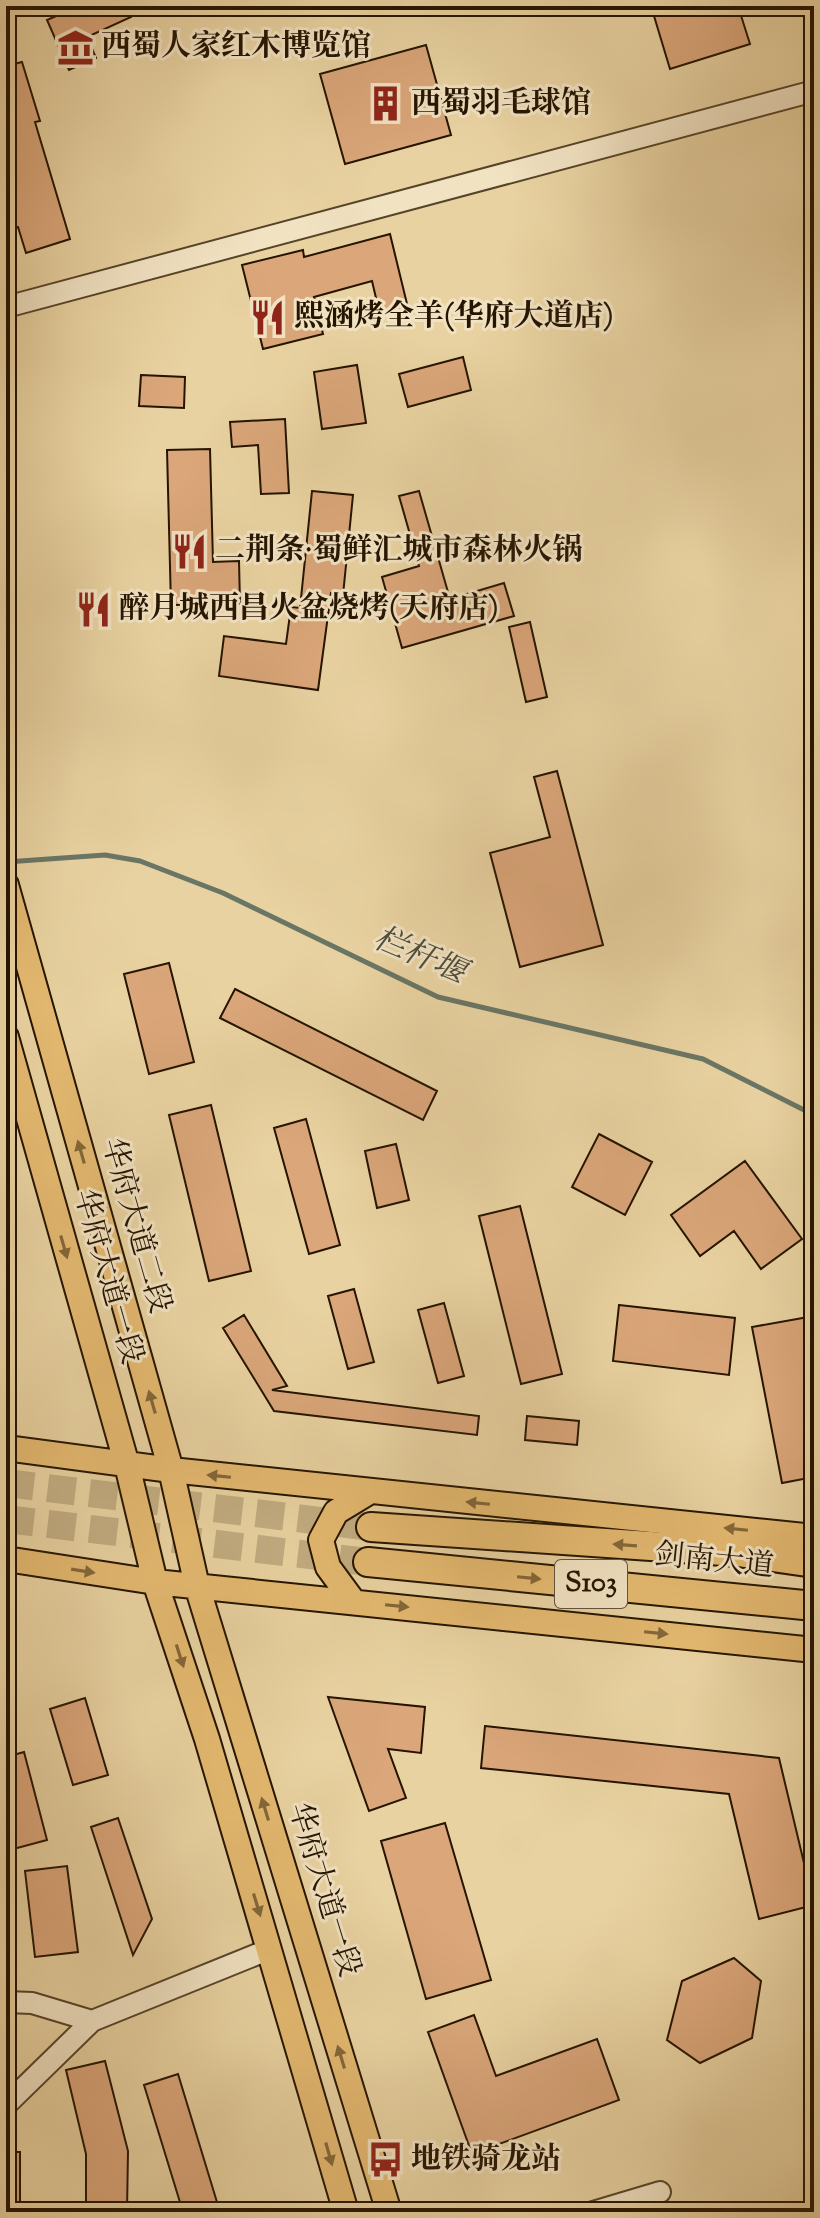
<svg xmlns="http://www.w3.org/2000/svg" width="820" height="2218" viewBox="0 0 820 2218" font-family="'Sorts Mill Goudy','Noto Serif SC',serif">
  <style>
    .lines { fill: none; stroke-linecap: round; stroke-linejoin: round }
    .stream { stroke: #697665; stroke-width: 5 }
    .building { fill: #daa67a; stroke: #251400; stroke-width: 2 }
    .highway-tunnel { stroke: #c2ac81; stroke-width: 28; stroke-dasharray: 28 14; stroke-linecap: butt }
    .minor-casing { stroke: #564428; stroke-width: 24 }
    .major-casing { stroke: #251400; stroke-width: 28 }
    .highway-casing { stroke: #251400; stroke-width: 32 }
    .minor { stroke: #f1e2c2; stroke-width: 20 }
    .major { stroke: #e4b970; stroke-width: 24 }
    .highway { stroke: #e4b970; stroke-width: 28 }
    .oneway { fill: #846638 }
    .labels { text-anchor: middle; dominant-baseline: central; stroke-width: 6; stroke-linejoin: round; paint-order: stroke }
    .shield { fill: #f1e2c2; stroke: #62523a; stroke-width: 2 }
    .shield-label { font-size: 28px; font-weight: bold; fill: #251400 }
    .poi-label { font-size: 30px; font-weight: bold; fill: #251400; stroke: #f1e2c2; text-anchor: start }
    .street-label { font-size: 30px; fill: #251400; stroke: #f1e2c2 }
    .water-label { font-size: 32px; font-style: italic; fill: #4d4d3b; stroke: #f1e2c2 }
  </style>
  <rect width="100%" height="100%" fill="#e9d2a1"/>
  <filter id="stains"><feTurbulence type="fractalNoise" baseFrequency=".0025" numOctaves="4"/><feColorMatrix values="0 0 0 0 .2 0 0 0 0 .09 0 0 0 0 .02 0 0 0 .5 -.17"/></filter>
  <radialGradient id="worn" r=".72"><stop offset=".6" stop-color="#630" stop-opacity="0"/><stop offset="1" stop-color="#630" stop-opacity=".3"/></radialGradient>
  <g class="lines">
    <path class="stream" d="M6,862L105,855L140,861L223,893L438,997L703,1059L814,1115"/>
  </g>
  <path class="building" d="M79,6H127L131,17L87,37L96,58L69,70L47,20Z
    M651,6H738L750,44L670,69Z
    M426,45L451,135L345,164L320,74Z
    M22,62L40,121L35,122L70,239L26,253L18,227L6,231V195L15,192L6,164V66Z
    M390,234L408,308L380,315L372,281L314,297L323,334L263,349L242,265L303,250L304,257Z
    M463,357L471,390L408,407L399,374Z
    M357,365L366,423L322,429L314,372Z
    M141,375L185,377L184,408L139,406Z
    M285,419L289,493L261,494L258,445L232,447L230,422Z
    M210,449L213,562L239,561L240,604L171,605L167,450Z
    M312,491L353,495L343,595L331,593L318,690L219,676L224,636L286,644L291,607L300,608Z
    M419,491L450,599L504,583L514,616L402,648L382,577L419,566L399,496Z
    M530,622L547,697L526,702L509,627Z
    M557,771L603,945L520,967L490,853L550,837L534,777Z
    M169,963L194,1062L149,1074L124,974Z
    M235,989L437,1091L423,1120L220,1018Z
    M211,1105L251,1271L209,1281L169,1115Z
    M306,1119L340,1245L309,1254L274,1128Z
    M599,1134L652,1162L625,1215L572,1187Z
    M396,1144L409,1200L377,1208L365,1151Z
    M745,1161L802,1239L761,1269L734,1231L700,1256L671,1215Z
    M520,1206L562,1374L521,1384L479,1216Z
    M354,1289L374,1362L348,1369L328,1296Z
    M444,1303L464,1376L438,1383L418,1310Z
    M619,1305L735,1318L729,1375L613,1361Z
    M244,1315L287,1386L272,1390L479,1416L477,1435L274,1411L223,1328Z
    M814,1316V1477L782,1483L752,1327Z
    M527,1416L579,1421L577,1445L525,1440Z
    M328,1697L425,1707L421,1753L388,1749L406,1798L369,1811Z
    M85,1698L108,1775L73,1785L50,1709Z
    M485,1726L779,1758L814,1905L759,1919L729,1794L481,1768Z
    M24,1752L47,1840L6,1851V1757Z
    M118,1818L152,1919L133,1955L91,1827Z
    M445,1823L491,1980L426,1999L381,1841Z
    M67,1866L78,1952L35,1957L25,1871Z
    M734,1958L761,1981L752,2038L700,2063L667,2040L682,1981Z
    M474,2015L496,2076L597,2039L619,2100L472,2154L428,2032Z
    M105,2061L128,2151L127,2212H86V2154L66,2070Z
    M178,2074L220,2212H183L144,2085Z
    M6,2152H20V2212H6Z"/>
  <g class="lines">
    <path class="highway-tunnel" d="M6,1483L371,1527
      M6,1519L368,1562"/>
    <defs>
      <path id="minor" d="M6,307L814,91
        M6,2002L32,2003L92,2021
        M6,2105L92,2021L270,1949
        M593,2212L660,2192"/>
      <path id="major" d="M6,885L171,1470L197,1586L389,2212
        M6,1037L127,1465L155,1582L207,1739L346,2212
        M6,1448L171,1470L814,1537
        M6,1559L155,1582L814,1650
        M353,1601L328,1567L321,1540L336,1512L369,1492"/>
      <path id="highway" d="M371,1527L738,1552L814,1563
        M368,1562L814,1606"/>
    </defs>
    <use href="#minor" class="minor-casing"/>
    <use href="#major" class="major-casing"/>
    <use href="#highway" class="highway-casing"/>
    <use href="#minor" class="minor"/>
    <use href="#major" class="major"/>
    <use href="#highway" class="highway"/>
  </g>
  <defs><path id="oneway-solid" d="M-6-.8H1V-3.2L6.5 0L1 3.2V.8H-6Z" transform="scale(2)"/></defs>
  <g class="oneway">
    <use href="#oneway-solid" transform="translate(81 1152) rotate(-106)"/>
    <use href="#oneway-solid" transform="translate(64 1247) rotate(74)"/>
    <use href="#oneway-solid" transform="translate(152 1402) rotate(-106)"/>
    <use href="#oneway-solid" transform="translate(219 1476) rotate(-174)"/>
    <use href="#oneway-solid" transform="translate(478 1503) rotate(-174)"/>
    <use href="#oneway-solid" transform="translate(736 1529) rotate(-174)"/>
    <use href="#oneway-solid" transform="translate(625 1545) rotate(-176)"/>
    <use href="#oneway-solid" transform="translate(83 1571) rotate(9)"/>
    <use href="#oneway-solid" transform="translate(529 1578) rotate(6)"/>
    <use href="#oneway-solid" transform="translate(397 1606) rotate(6)"/>
    <use href="#oneway-solid" transform="translate(656 1633) rotate(6)"/>
    <use href="#oneway-solid" transform="translate(180 1656) rotate(72)"/>
    <use href="#oneway-solid" transform="translate(265 1809) rotate(-107)"/>
    <use href="#oneway-solid" transform="translate(257 1905) rotate(73)"/>
    <use href="#oneway-solid" transform="translate(341 2057) rotate(-107)"/>
    <use href="#oneway-solid" transform="translate(329 2154) rotate(74)"/>
  </g>
  <defs>
    <symbol id="museum-bare" viewBox="-9 -9 18 18"><path d="M0-6L6-3V-2H-6V-3ZM-5-1h2V3h-2ZM-1-1h2V3h-2ZM3-1h2V3H3ZM-6 4H6V6H-6Z" fill="#8f2418" stroke="#f1e2c2" stroke-width="2.5" paint-order="stroke"/></symbol>
    <symbol id="building-bare" viewBox="-9 -9 18 18"><path d="M-4-6H4V6H1V3H-1V6H-4ZM-2.5-4.3h1.7v1.8h-1.7ZM.8-4.3h1.7v1.8H.8ZM-2.5-1h1.7V.8h-1.7ZM.8-1h1.7V.8H.8Z" fill="#8f2418" stroke="#f1e2c2" stroke-width="2.5" paint-order="stroke"/></symbol>
    <symbol id="restaurant-bare" viewBox="-9 -9 18 18"><path d="M-5-6h1v4h1v-4h1v4h1v-4h1v5L-1.5 .5V6h-2V.5L-5-1ZM5-6V6H3V1.5H1.5Q1.5-4 5-6Z" fill="#8f2418" stroke="#f1e2c2" stroke-width="2.5" paint-order="stroke"/></symbol>
    <symbol id="bus-bare" viewBox="-9 -9 18 18"><path d="M-5-6H5V4H4V6H2V4H-2V6H-4V4H-5ZM-3.5-4V0h7V-4ZM-3.5 1.2v1.5H-2V1.2ZM2 1.2v1.5H3.5V1.2Z" fill="#8f2418" stroke="#f1e2c2" stroke-width="2.5" paint-order="stroke"/></symbol>
  </defs>
  <g fill-rule="evenodd">
    <use href="#museum-bare" x="50" y="22" width="51" height="51"/>
    <use href="#building-bare" x="360" y="78" width="51" height="51"/>
    <use href="#restaurant-bare" x="242" y="292" width="51" height="51"/>
    <use href="#restaurant-bare" x="164" y="526" width="51" height="51"/>
    <use href="#restaurant-bare" x="68" y="584" width="51" height="51"/>
    <use href="#bus-bare" x="360" y="2134" width="51" height="51"/>
  </g>
  <g class="labels">
    <rect class="shield" x="555" y="1560" width="72" height="48" rx="6"/>
    <g class="shield-label">
      <text x="591" y="1584">S103</text>
    </g>
    <g class="poi-label">
      <text x="101" y="47">西蜀人家红木博览馆</text>
      <text x="411" y="104">西蜀羽毛球馆</text>
      <text x="294" y="317">熙涵烤全羊(华府大道店)</text>
      <text x="215" y="551">二荆条·蜀鲜汇城市森林火锅</text>
      <text x="119" y="609">醉月城西昌火盆烧烤(天府店)</text>
      <text x="411" y="2160">地铁骑龙站</text>
    </g>
    <g class="street-label">
      <text transform="translate(135 1226) rotate(74)">华府大道二段</text>
      <text transform="translate(107 1277) rotate(74)">华府大道一段</text>
      <text transform="translate(714 1562) rotate(6)">剑南大道</text>
      <text transform="translate(323 1890) rotate(73)">华府大道一段</text>
    </g>
    <g class="water-label">
      <text transform="translate(419 957) rotate(23)">栏杆堰</text>
    </g>
  </g>
  <rect width="820" height="2218" fill="none" stroke="#e9d2a1" stroke-width="32"/>
  <rect x="8" y="8" width="804" height="2202" fill="none" stroke="#251400" stroke-width="4"/>
  <rect x="16" y="16" width="788" height="2186" fill="none" stroke="#251400" stroke-width="2"/>
  <rect width="100%" height="100%" filter="url(#stains)"/>
  <rect width="100%" height="100%" fill="url(#worn)"/>
</svg>
